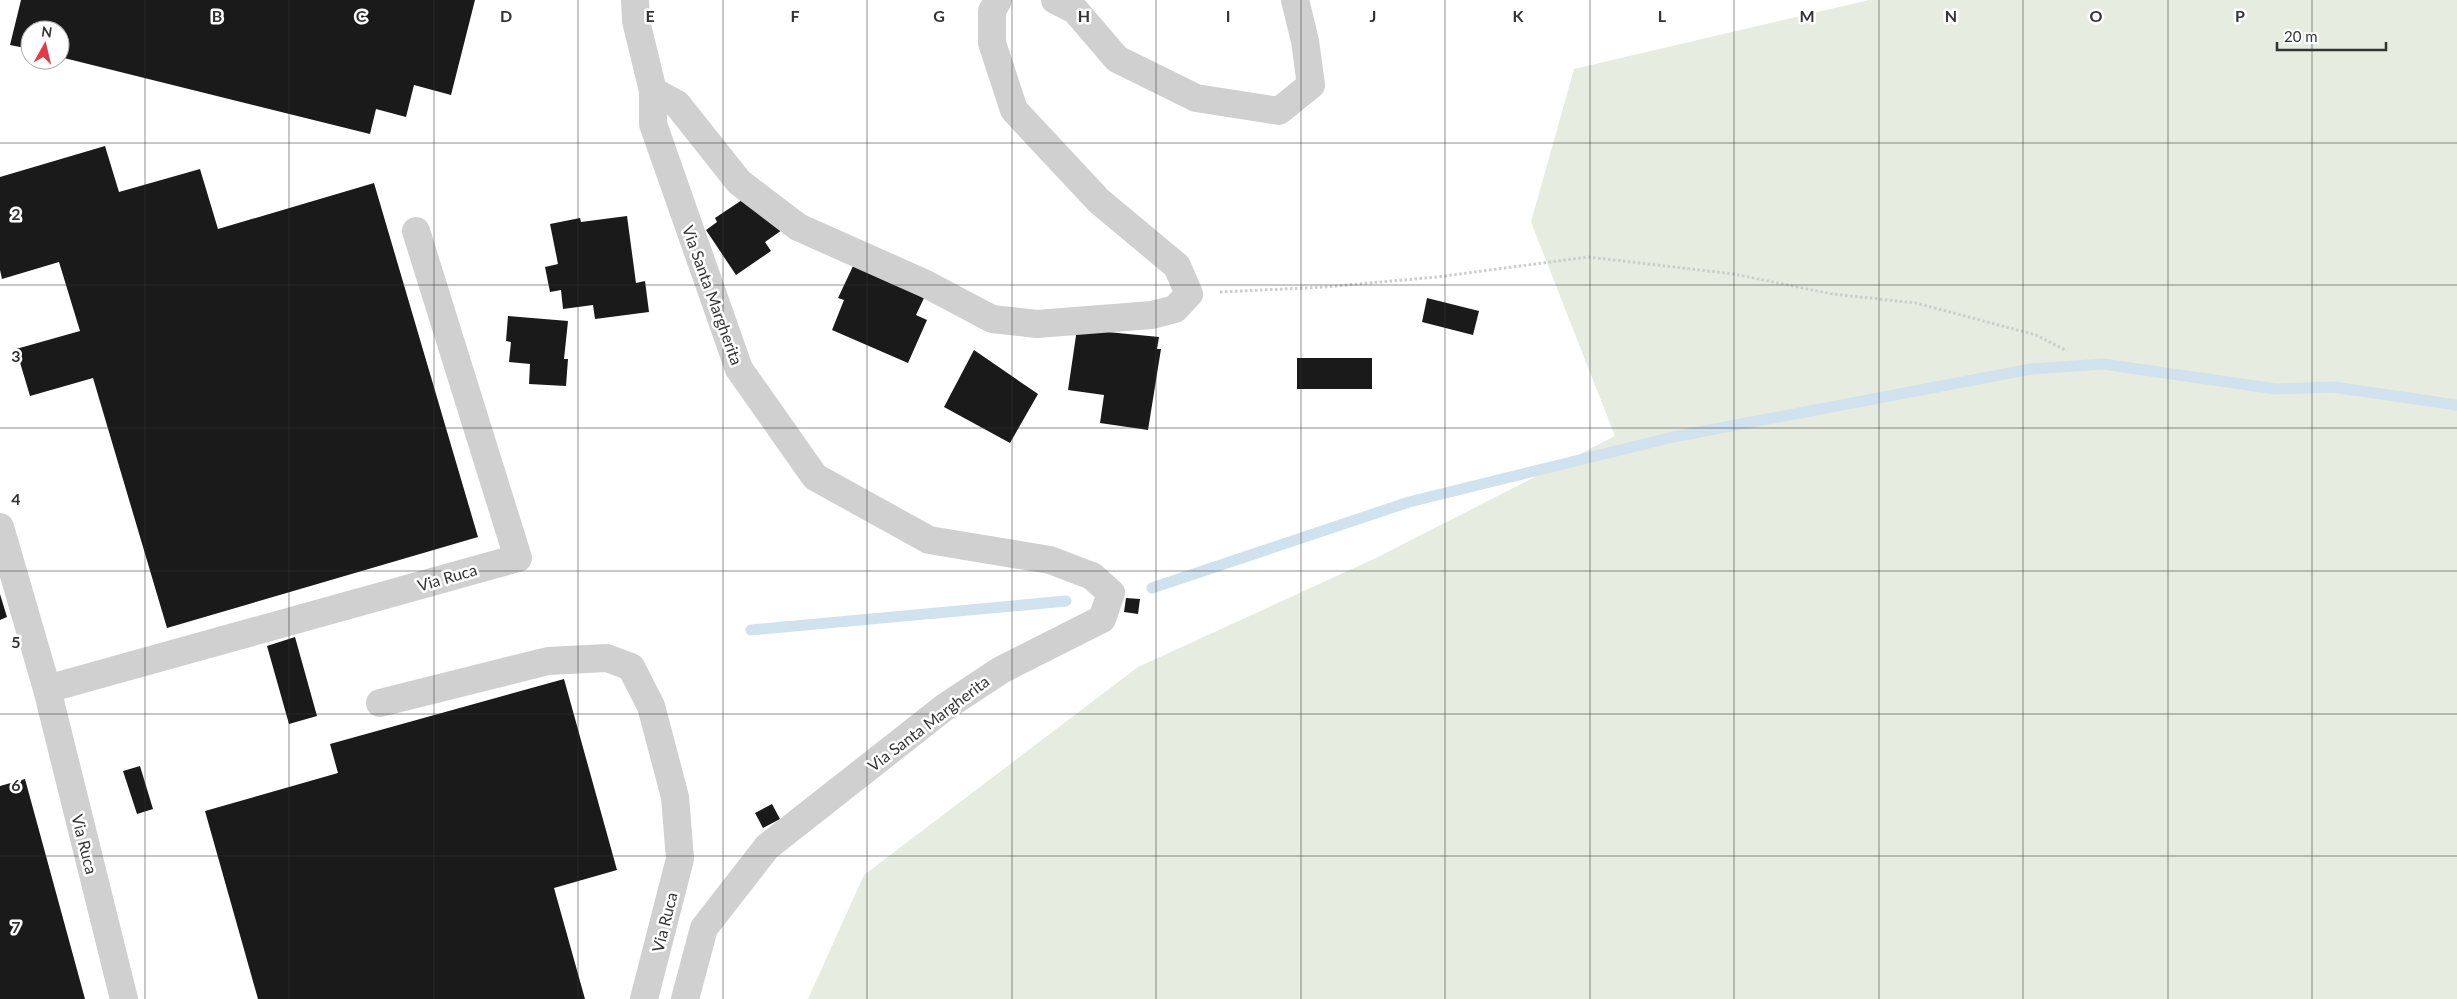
<svg xmlns="http://www.w3.org/2000/svg" width="2457" height="999" viewBox="0 0 2457 999" font-family="Lato,sans-serif">
  <style>
    .green { fill: #e6ecdf }
    .lines { fill: none; stroke-linecap: round; stroke-linejoin: round }
    .stream { stroke: #cfe2ee; stroke-width: 11 }
    .building { fill: #1a1a1a }
    .path { stroke: #cdcdcd; stroke-width: 3; stroke-dasharray: 2.5 2.5; stroke-linecap: butt }
    .minor { stroke: #d0d0d0; stroke-width: 28 }
    .grid { fill: none; stroke: #333; stroke-width: 1; stroke-opacity: 0.55 }
    .labels { text-anchor: middle; dominant-baseline: central; stroke-width: 5; stroke-linejoin: round; paint-order: stroke }
    .street-label { font-size: 16px; fill: #333; stroke: #fff }
    .grid-label { font-size: 16px; text-anchor: middle; font-weight: bold; fill: #333; stroke: #fff; stroke-width: 5; stroke-linejoin: round; paint-order: stroke }
  </style>
  <rect width="100%" height="100%" fill="#fff"/>
  <path class="green" d="M1869,0H2457V999H808L864,875L1138,667L1376,558L1615,436L1531,222L1574,69Z"/>
  <g class="lines">
    <path class="stream" d="M1152,588L1409,502L1673,437L2031,369L2103,364L2276,389L2333,387L2457,405
      M751,630L1066,601"/>
  </g>
  <path class="building" d="M21,0H475L451,95L414,85L406,117L376,109L370,134L60,57V30H30V49L10,45Z
    M105,146L119,192L200,169L218,229L374,183L478,537L167,628L93,378L30,396L16,349L80,331L59,262L2,279L0,270V177Z
    M745,198L782,230L765,242L771,251L736,275L706,230L717,222L715,218Z
    M627,216L636,283L645,281L649,312L595,319L593,305L563,309L561,290L550,292L545,267L558,264L550,224L580,218L581,222Z
    M854,264L925,296L916,315L927,320L908,363L832,330L844,300L838,298Z
    M1427,298L1479,311L1473,335L1422,322Z
    M508,316L568,321L564,359H568L566,386L529,384L530,364L509,362L511,342L506,341Z
    M1077,329L1159,337L1157,349H1161L1148,430L1100,423L1104,395L1068,390Z
    M974,350L1038,394L1010,443L944,407Z
    M1297,358H1372V389H1297Z
    M0,594L7,617L0,620Z
    M1126,598L1140,599L1138,614L1124,612Z
    M295,637L317,716L289,724L267,646Z
    M564,679L617,870L554,888L585,999H258L205,811L338,773L330,744Z
    M140,766L153,809L137,814L123,771Z
    M25,779L85,999H0V786Z
    M772,804L780,819L763,828L755,813Z"/>
  <g class="lines">
    <path class="path" d="M1220,292L1325,287L1437,277L1588,257L1734,274L1832,294L1916,303L2036,335L2067,351"/>
    <path class="minor" d="M635,0L636,21L653,91V124L739,369L815,477L929,540L1050,560L1092,576L1111,593L1102,619L1001,670L945,707L767,847L704,928L685,999
      M1055,0L1075,10L1117,59L1196,98L1279,111L1311,85L1305,41L1295,0
      M653,91L677,104L739,182L798,227L926,284L992,319L1037,324L1152,315L1175,309L1189,294L1177,266L1099,201L1014,110L992,43V11L998,0
      M0,527L47,689L124,999
      M47,689L518,558L416,231
      M380,703L548,661L607,658L631,667L651,706L675,797L680,859L644,999"/>
  </g>
  <path class="grid" d="M145,0V999M289,0V999M434,0V999M578,0V999M723,0V999M867,0V999M1012,0V999M1156,0V999M1301,0V999M1445,0V999M1590,0V999M1734,0V999M1879,0V999M2023,0V999M2168,0V999M2312,0V999M0,143H2457M0,285H2457M0,428H2457M0,571H2457M0,714H2457M0,856H2457"/>
  <g class="labels">
    <g class="street-label">
      <text transform="translate(713 295) rotate(70)">Via Santa Margherita</text>
      <text transform="translate(447 577) rotate(-16)">Via Ruca</text>
      <text transform="translate(928 723) rotate(-37)">Via Santa Margherita</text>
      <text transform="translate(85 844) rotate(76)">Via Ruca</text>
      <text transform="translate(664 922) rotate(-76)">Via Ruca</text>
    </g>
  </g>
  <g class="grid-label">
    <text x="217" y="22">B</text>
    <text x="361" y="22">C</text>
    <text x="506" y="22">D</text>
    <text x="650" y="22">E</text>
    <text x="795" y="22">F</text>
    <text x="939" y="22">G</text>
    <text x="1084" y="22">H</text>
    <text x="1228" y="22">I</text>
    <text x="1373" y="22">J</text>
    <text x="1518" y="22">K</text>
    <text x="1662" y="22">L</text>
    <text x="1807" y="22">M</text>
    <text x="1951" y="22">N</text>
    <text x="2096" y="22">O</text>
    <text x="2240" y="22">P</text>
    <text x="16" y="220">2</text>
    <text x="16" y="362">3</text>
    <text x="16" y="505">4</text>
    <text x="16" y="648">5</text>
    <text x="16" y="791">6</text>
    <text x="16" y="933">7</text>
  </g>
  <g transform="translate(45 45) rotate(8)"><circle r="24" fill="#ffffff" stroke="#adadad"/>
  <path d="M0-4L9 19L0 12L-9 19Z" fill="#e63946"/>
  <text y="-8" font-size="14" font-weight="bold" text-anchor="middle" fill="#333333">N</text>
  </g>
  <path d="M2277 42v8h109v-8" fill="none" stroke="#333333" stroke-width="2.5"/>
  <text x="2284" y="42" font-size="15" fill="#333333" stroke="#ffffff" stroke-width="4" paint-order="stroke">20 m</text>
</svg>
